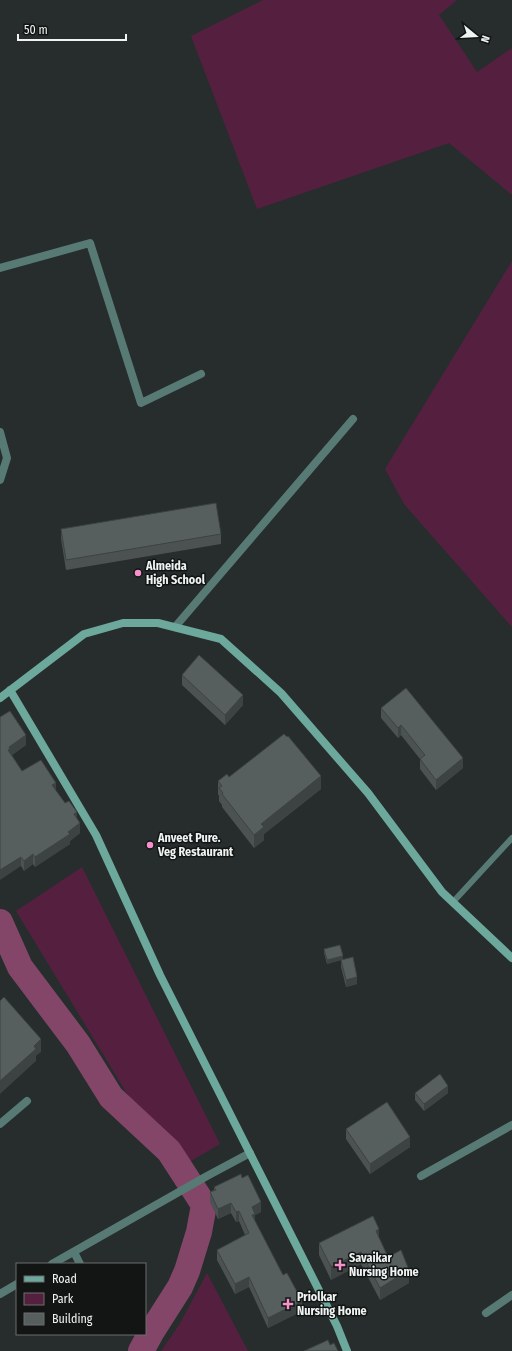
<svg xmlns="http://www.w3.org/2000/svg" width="512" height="1351" viewBox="0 0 512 1351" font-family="'Fira Sans Condensed',sans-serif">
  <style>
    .green { fill: #552040 }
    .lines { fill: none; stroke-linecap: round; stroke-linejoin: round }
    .river { stroke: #834669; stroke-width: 26 }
    .lane { stroke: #577b74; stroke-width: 6 }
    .street { stroke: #577b74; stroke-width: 8 }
    .secondary { stroke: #6da89d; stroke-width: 8 }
    .wall { fill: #4b5251 }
    .shaded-wall { fill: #3d4242 }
    .building { fill: #575f5e; stroke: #3d4242 }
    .poi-dot { fill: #f890cb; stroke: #121514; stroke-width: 1.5 }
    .labels { text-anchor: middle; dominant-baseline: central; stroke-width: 3; stroke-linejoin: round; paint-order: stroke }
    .poi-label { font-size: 12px; font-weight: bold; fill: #eff4f3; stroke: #121514; text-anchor: start }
  </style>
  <rect width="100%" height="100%" fill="#262d2c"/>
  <path class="green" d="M263,0H457L439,15L477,72L512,48V195L449,143L257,209L191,36Z
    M512,261V627L404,504L385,469Z
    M82,867L220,1144L174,1171L16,911Z
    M207,1273L248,1351H161L179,1325Z"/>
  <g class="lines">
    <path class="river" d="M0,922L20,967L78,1044L111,1097L169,1151L204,1205L199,1232L187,1271L180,1287L152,1331L141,1351"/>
    <path class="lane" d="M453,902L512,838"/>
    <path class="street" d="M0,268L90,243L141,403L201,374
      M0,432L7,458L0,480
      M175,627L353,419
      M0,1124L27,1101
      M421,1176L512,1125
      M74,1252L80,1264
      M52,1264L207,1176L250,1153
      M0,1294L17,1284
      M486,1313L512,1295"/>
    <path class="secondary" d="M10,690L96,835L160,975L337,1326L347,1351
      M0,698L84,634L123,623H158L221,639L281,693L368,793L442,892L512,958"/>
  </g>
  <path class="wall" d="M61,529L221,534V544L66,570L61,539Z
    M182,675L243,705L225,725L182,685Z
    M381,708L463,768L436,790L420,769V759L401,735L398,738L381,718Z
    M0,717L26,745L12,755L22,771L56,791L77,818L80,833L70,841V844L35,867L33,864L24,871L21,866Z
    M229,777L321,789L264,834V840L254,848L222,807V805L219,801V796L218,794V781Z
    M324,949L343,959L357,984L346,987L341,967V960L327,964L324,953Z
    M415,1093H448L424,1111L415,1100Z
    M346,1129L410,1147L370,1174L346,1139Z
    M214,1187L261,1212L255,1215V1222L302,1311L268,1328L249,1287L235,1294L217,1260V1250L245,1235L239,1221L236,1222L231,1213L218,1219L210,1202V1192L214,1190Z
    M379,1239L388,1257L409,1283L380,1300L361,1264L331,1280L319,1255V1243Z"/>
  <path class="shaded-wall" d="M243,695V705L225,725V715Z
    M401,725V735L398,738V728Z
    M26,735V745L10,756L8,760L9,747Z
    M463,758V768L436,790V780Z
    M321,776V789L264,834V840L254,848V835L261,824Z
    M56,783V792L52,785Z
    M77,812V822L74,814Z
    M80,823V833L70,841V844L35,867V857Z
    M33,854V864L24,871V861Z
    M21,857V866L0,880V870Z
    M343,956V959L327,964V960Z
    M357,977V984L346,987V980Z
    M41,1039V1052L36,1056V1061L0,1094V1081L34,1046Z
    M448,1086V1093L424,1111V1104Z
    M410,1137V1147L370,1174V1164Z
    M261,1202V1212L255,1215V1224L252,1225V1207Z
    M231,1203V1213L218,1219V1209Z
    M239,1211V1221L236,1222V1212Z
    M379,1229V1241L376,1231Z
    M361,1252V1264L331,1280V1267Z
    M409,1270V1283L380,1300V1288Z
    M249,1277V1287L235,1294V1284Z
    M302,1301V1311L268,1328V1318Z"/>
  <path class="building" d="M216,503L221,534L66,560L61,529Z
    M199,655L243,695L225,715L182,675Z
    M406,688L463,758L436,780L420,759L425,755L401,725L398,728L381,708Z
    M10,711L26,735L9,747L10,749L8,750L22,771L41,760L56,783L52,785L65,803L69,801L77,812L74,814L80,823L68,832L70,834L35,857L33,854L24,861L21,857L0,870V717Z
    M284,734L287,737L288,736L321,776L261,824L264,827L254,835L222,794L223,793L219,788L222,786L218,781L227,774L229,777Z
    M340,945L343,956L327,960L324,949Z
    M353,957L357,977L346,980L341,960Z
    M4,997L41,1039L34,1046L36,1049L0,1081V1001Z
    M440,1074L448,1086L424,1104L415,1093Z
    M387,1102L410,1137L370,1164L346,1129Z
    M241,1174L242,1178L248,1175L261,1202L252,1207L255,1214L252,1215L283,1275L287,1273L302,1301L268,1318L249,1277L235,1284L217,1250L249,1233L239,1211L236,1212L231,1203L218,1209L210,1192L216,1190L214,1187Z
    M373,1216L379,1229L376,1231L388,1257L401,1250L409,1270L380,1288L361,1252L331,1267L319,1243Z
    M328,1340L330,1345L334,1343L338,1351H304Z"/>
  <g class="poi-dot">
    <circle cx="138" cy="573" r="4"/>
    <circle cx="150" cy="845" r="4"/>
    <path d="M338 1259h4v4h4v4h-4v4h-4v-4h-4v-4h4z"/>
    <path d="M286 1298h4v4h4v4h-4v4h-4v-4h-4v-4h4z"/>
  </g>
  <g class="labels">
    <g class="poi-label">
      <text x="146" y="566">Almeida<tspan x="146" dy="14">High School</tspan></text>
      <text x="158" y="838">Anveet Pure.<tspan x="158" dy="14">Veg Restaurant</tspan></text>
      <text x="349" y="1258">Savaikar<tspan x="349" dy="14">Nursing Home</tspan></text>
      <text x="297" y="1297">Priolkar<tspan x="297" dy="14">Nursing Home</tspan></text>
    </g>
  </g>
  <rect x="16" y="1263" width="130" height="72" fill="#121514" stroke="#6a6e6d"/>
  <rect x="24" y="1276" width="20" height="6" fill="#6da89d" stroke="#6a6e6d"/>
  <text x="52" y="1283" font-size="12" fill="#eff4f3">Road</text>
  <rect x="24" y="1293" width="20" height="12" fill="#552040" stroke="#6a6e6d"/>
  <text x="52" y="1303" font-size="12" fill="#eff4f3">Park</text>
  <rect x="24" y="1313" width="20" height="12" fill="#575f5e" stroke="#6a6e6d"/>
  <text x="52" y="1323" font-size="12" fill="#eff4f3">Building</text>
  <g transform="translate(476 36) rotate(108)" stroke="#121514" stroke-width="3" paint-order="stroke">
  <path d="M0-3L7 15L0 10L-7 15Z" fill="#eff4f3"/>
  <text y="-6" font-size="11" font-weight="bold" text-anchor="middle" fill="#eff4f3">N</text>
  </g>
  <path d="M18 34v6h108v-6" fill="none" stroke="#eff4f3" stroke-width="2"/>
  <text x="24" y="34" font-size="12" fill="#eff4f3" stroke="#121514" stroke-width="3" paint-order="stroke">50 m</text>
</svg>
